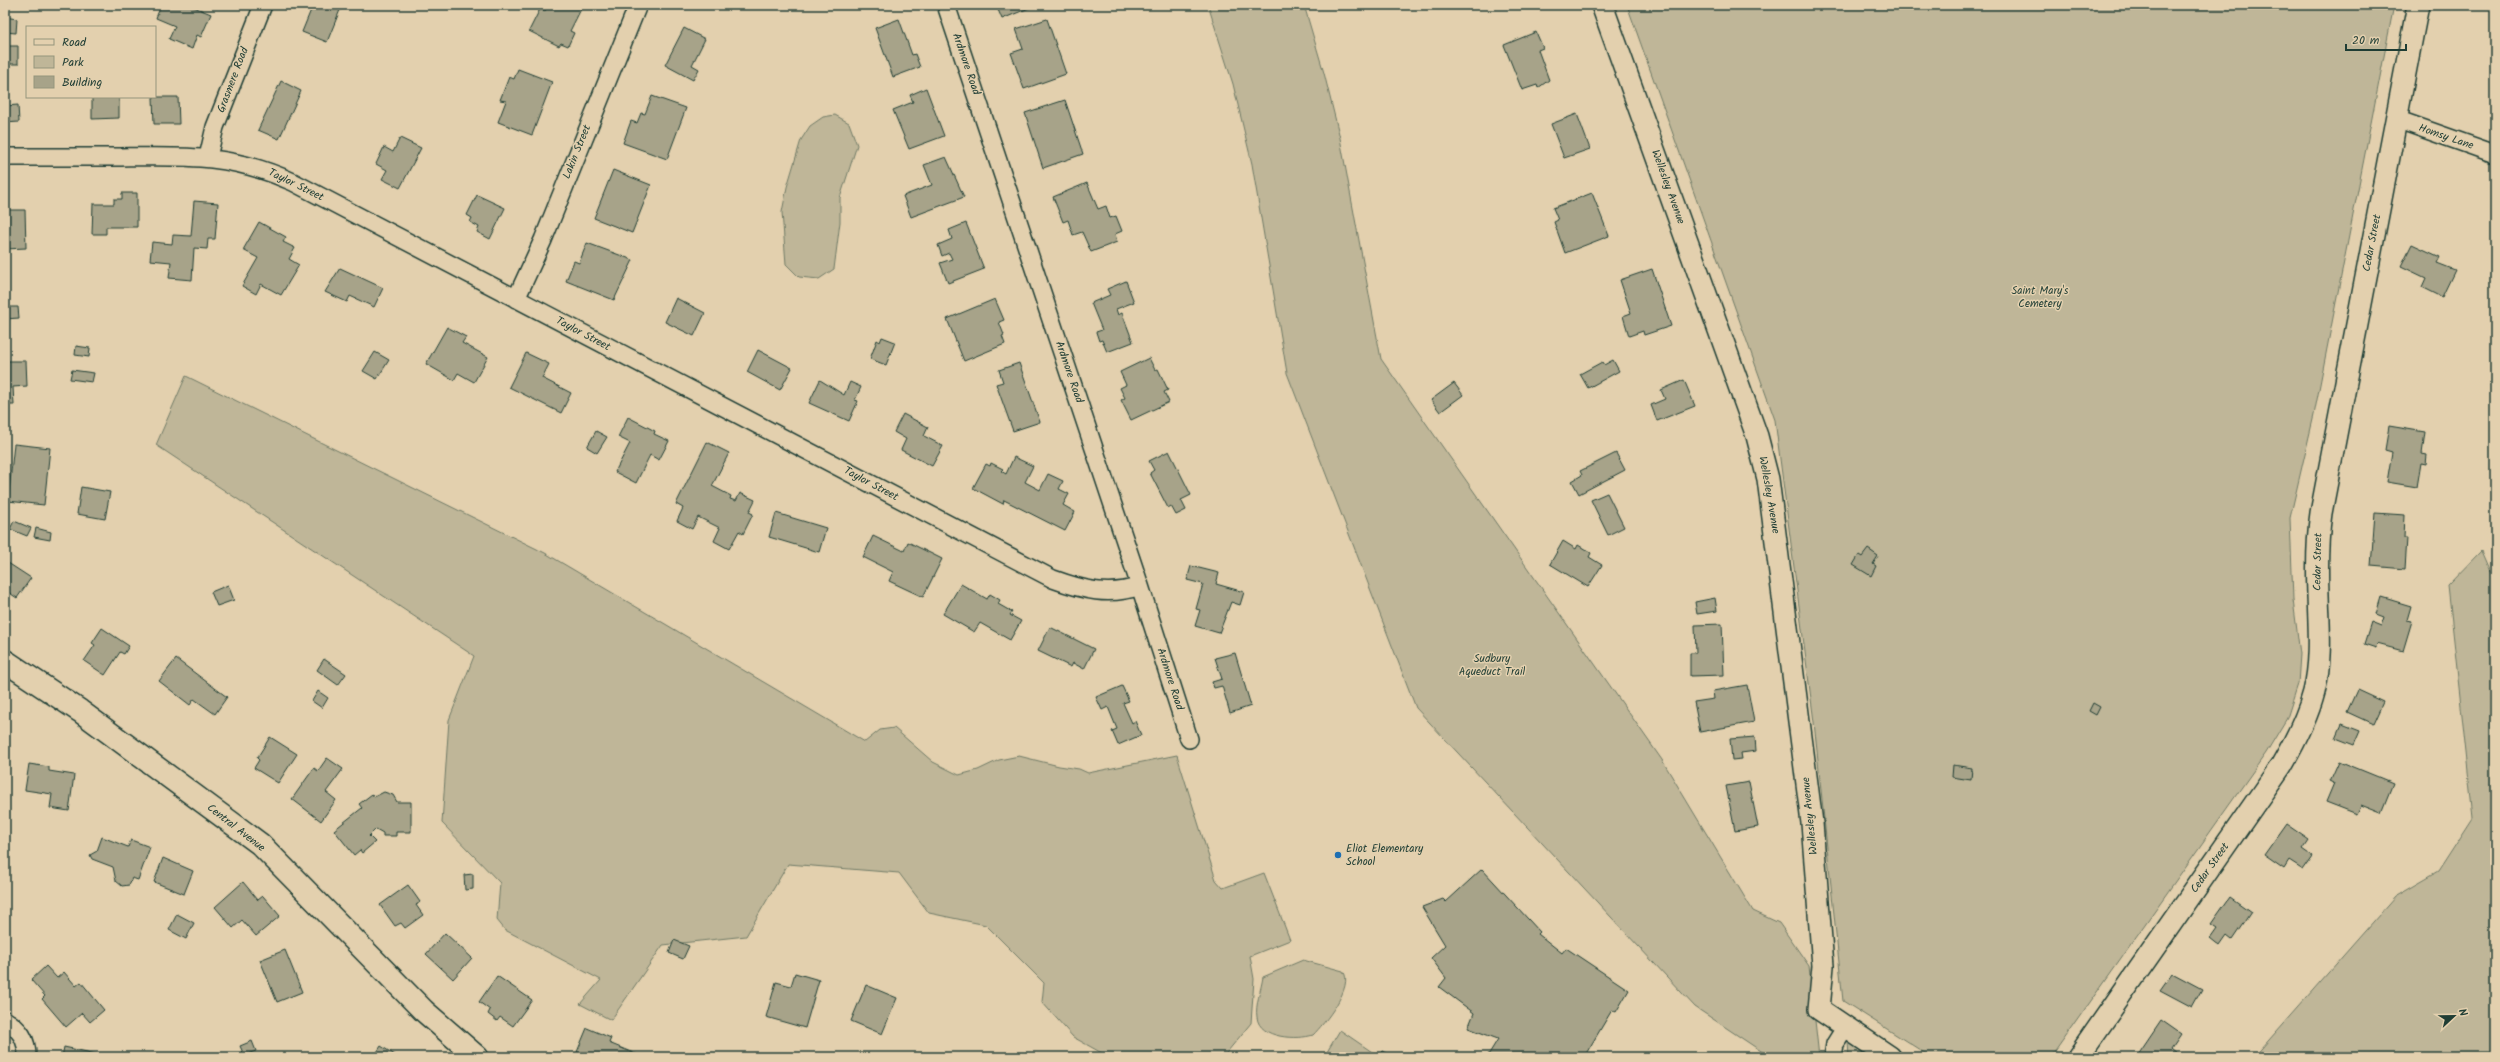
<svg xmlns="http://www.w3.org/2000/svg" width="2500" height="1062" viewBox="0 0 2500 1062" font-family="Kalam,sans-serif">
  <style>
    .green { fill: #bfb698; stroke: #6f7a66 }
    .building { fill: #a7a389; stroke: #1f3d34 }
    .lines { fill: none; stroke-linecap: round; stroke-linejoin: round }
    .minor-casing { stroke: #1f3d34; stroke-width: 20 }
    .tertiary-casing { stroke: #1f3d34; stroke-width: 24 }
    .secondary-casing { stroke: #1f3d34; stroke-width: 25 }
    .minor { stroke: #e3d0ae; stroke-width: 17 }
    .tertiary { stroke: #e3d0ae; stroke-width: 21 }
    .secondary { stroke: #e3d0ae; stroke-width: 22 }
    .poi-dot { fill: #1f6fb2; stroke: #e3d0ae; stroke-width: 1.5 }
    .labels { text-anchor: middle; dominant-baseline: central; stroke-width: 3; stroke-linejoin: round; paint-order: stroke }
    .street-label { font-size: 11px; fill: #1f3d34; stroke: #e3d0ae }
    .park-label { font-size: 11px; fill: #274339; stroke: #e3d0ae }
    .poi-label { font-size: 11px; fill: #1f3d34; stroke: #e3d0ae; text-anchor: start }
  </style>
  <rect width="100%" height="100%" fill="#e3d0ae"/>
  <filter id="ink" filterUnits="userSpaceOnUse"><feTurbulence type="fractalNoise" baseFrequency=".025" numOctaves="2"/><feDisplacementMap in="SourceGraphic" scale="8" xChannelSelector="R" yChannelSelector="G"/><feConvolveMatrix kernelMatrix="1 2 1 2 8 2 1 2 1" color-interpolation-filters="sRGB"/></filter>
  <g filter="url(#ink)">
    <path class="green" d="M1208,5H1304L1324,73L1340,138L1381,359L1662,760L1753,911L1779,923L1809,966L1819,1057H1770L1695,1007L1416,708L1287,373L1252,164L1233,84Z
      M1627,5H2394L2314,415L2290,518L2293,600L2300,654L2298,684L2287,718L2266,753L2051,1057H1931L1843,1001L1814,722L1775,420Z
      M835,115L849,123L857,145L840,198V222L834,269L819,279L799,277L786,264L782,212L787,187L801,140L810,126L823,117Z
      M186,376L545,553L865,742L880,730L894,728L933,762L959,775L978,770L999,760L1019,756L1059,766L1079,769L1088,773L1177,755L1216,880L1223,888L1264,873L1290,940L1250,956L1254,979L1251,1023L1223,1057H1109L1073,1037L1042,1002L1044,983L986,925L929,913L899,873L788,864L746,936L663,945L611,1020L580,1004L601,980L505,930L497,920L500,883L442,823L449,720L474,656L156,445Z
      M2481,551L2495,583V1057H2254L2395,897L2438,872L2473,818L2448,585Z
      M1303,960L1343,971C1355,986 1324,1024 1313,1035C1298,1040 1259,1039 1257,1017C1255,1005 1261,990 1263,977Z
      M1340,1030L1375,1054L1373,1057H1324Z
      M1848,1042L1872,1057H1849Z"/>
    <path class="building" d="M161,5H189L211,14L201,37L197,35L192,49L169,39L175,26L156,18Z
      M313,5H342L327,42L302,32Z
      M548,5H583L570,31L574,33L568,46L561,43L559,46L529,31L540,9L545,11Z
      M857,5H870L859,9Z
      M996,5H1034V6L1002,19Z
      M5,17L17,19L16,33L5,32Z
      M899,19L912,55L915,54L920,67L893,77L875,28Z
      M1047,19L1066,74L1024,89L1011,53L1023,49L1016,29Z
      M684,28L705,39L692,65L699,69L693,80L665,65Z
      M1536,32L1543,48L1538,50L1549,80L1538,88L1537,85L1522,90L1504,45Z
      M5,46H18V64H5Z
      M2495,47V57L2490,52Z
      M518,69L552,82L532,135L498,122L506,101L500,100L509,77L514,79Z
      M281,81L301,91L279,139L258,130Z
      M926,88L944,136L909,149L893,110L913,102L910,95Z
      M652,96L686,108L667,159L623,143L631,121L637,123L641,113L645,114Z
      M92,97H119V118L92,119Z
      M153,97H178L179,124H154Z
      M1065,100L1083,154L1043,168L1025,113Z
      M18,105L19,122L5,123V106Z
      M1577,114L1590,149L1564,158L1551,124Z
      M400,138L421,148L400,188L382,179L387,170L376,164L384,147L393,152Z
      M946,157L964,197L911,217L903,196L932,185L924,165Z
      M613,170L651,185L632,233L594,218Z
      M1087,183L1098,209L1106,206L1110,218L1116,216L1122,231L1115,234L1117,242L1091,252L1082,232L1073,235L1068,220L1063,222L1053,197Z
      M122,193H137V227H106V234H92L93,204H114V199H122Z
      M1592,193L1609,236L1565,253L1554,222L1558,220L1553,208Z
      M5,194H8V210H25L26,248L5,249Z
      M477,195L505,208L490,239L477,232L479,227L470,222L472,218L467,215Z
      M194,201L218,203L215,239H208L207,249L194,248L192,280L169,278L171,262L150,260L152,242L172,244L173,235L191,236Z
      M259,222L286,237L283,242L295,248L289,259L299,265L281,295L261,284L256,294L242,286L258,258L243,250Z
      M966,223L984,269L948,283L940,263L952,259L949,253L942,256L938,245L952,239L949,230Z
      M587,243L633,260L614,300L566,281L574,261L579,263Z
      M2412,244L2440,257L2437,263L2455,270L2442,297L2422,287L2426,278L2401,266Z
      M340,268L383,288L374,307L350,296L347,302L325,292Z
      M1652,269L1671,326L1644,335L1643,331L1629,336L1623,316L1631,313L1620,280Z
      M1126,281L1134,302L1116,309L1118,315L1122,313L1133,342L1107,352L1102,340L1099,341L1096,332L1102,330L1091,303L1110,295L1107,289Z
      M676,298L705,313L694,336L665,322Z
      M995,299L1004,320L999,322L1004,335L1002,336L1005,344L964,361L947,319Z
      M5,307H18L19,318L5,319Z
      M447,327L466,337L462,343L488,357L474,382L458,373L454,380L426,364Z
      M882,337L895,342L886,365L870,359L877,340L880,342Z
      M76,346L90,348L89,357L75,355Z
      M758,350L792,368L780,390L747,372Z
      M375,352L389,360L377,379L363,371Z
      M526,353L549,364L542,378L571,393L561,413L509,387Z
      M1149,358L1155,370L1158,369L1168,390L1164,392L1169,402L1131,420L1121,400L1125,398L1120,388L1126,385L1120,372Z
      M1613,360L1619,371L1588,388L1580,374L1602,362L1604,365Z
      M5,361H26L27,386L13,387L14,405H5Z
      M1019,363L1040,422L1013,431L996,384L1003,382L999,370Z
      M72,370L94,373L92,382L70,379Z
      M820,380L844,395L850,382L861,387L855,400L858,401L849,421L809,403Z
      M1684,380L1695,406L1657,421L1651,405L1665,399L1661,390Z
      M1454,383L1463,395L1440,412L1431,400Z
      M903,414L928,427L924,436L943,446L932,466L901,450L906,439L894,432Z
      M628,417L655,431L654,434L669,441L659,460L650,455L636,483L615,472L630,443L618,437Z
      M2389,426L2425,432L2422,454L2427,455L2426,464L2421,463L2417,487L2387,482L2392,452L2385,450Z
      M596,431L607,437L597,453L587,447Z
      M707,442L729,453L712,486L731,496L730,499L736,501L740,493L755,500L749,512L753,514L743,534L739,531L729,549L714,541L720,528L698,517L692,529L677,521L683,508L676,504Z
      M14,444L50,448L44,505L8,501Z
      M1169,451L1191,495L1181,500L1186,510L1176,515L1171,506L1168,508L1150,473L1154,470L1149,461Z
      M1616,453L1625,470L1579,494L1572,481L1582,475L1580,471Z
      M1014,457L1033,466L1025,482L1040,490L1048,474L1063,481L1059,489L1069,494L1063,505L1075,512L1065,531L1004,500L1003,504L973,488L986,464L990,466L991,463L1003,469L1001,471L1006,474Z
      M81,487L110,492L105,519L77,514Z
      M1607,493L1624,527L1608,535L1591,500Z
      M776,513L826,528L819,552L769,537Z
      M2375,513L2405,515L2404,538H2407L2405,569L2371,566Z
      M14,521L31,528L27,536L10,529Z
      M36,528L51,532L50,540L34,537Z
      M873,536L904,551L908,542L942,559L923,597L889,581L893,572L863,557Z
      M1563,541L1576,549L1578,545L1591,553L1589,557L1602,565L1588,587L1550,564Z
      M1868,549L1878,556L1873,564L1876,566L1871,576L1853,565L1859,555L1862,557Z
      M8,563L31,578L17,598L5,590V568Z
      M1191,566L1219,573L1216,584L1244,592L1240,605L1231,602L1219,633L1195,626L1200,610L1196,609L1203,584L1187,580Z
      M961,584L987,599L990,594L1000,600L998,604L1012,612L1010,615L1021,621L1010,640L980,623L974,632L943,614Z
      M228,585L234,600L217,606L211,592Z
      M2381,597L2411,606L2407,620L2412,621L2403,651L2377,644L2376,648L2364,644L2371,622L2381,626L2384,617L2376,614Z
      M1715,598L1717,611L1697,614L1695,602Z
      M1722,624L1724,675L1690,676V653H1696L1695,625Z
      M1050,627L1094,649L1084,669L1073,663L1071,667L1038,651Z
      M102,628L129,646L124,654L120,652L105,675L84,661L95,645L92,643Z
      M1235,653L1251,706L1230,713L1222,686L1214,688L1212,682L1222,679L1215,658Z
      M176,659L227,697L215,714L194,699L190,705L159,681Z
      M324,659L346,674L338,685L317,670Z
      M1747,685L1754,722L1700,732L1694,702L1714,699L1713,691Z
      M1122,686L1129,701L1123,703L1132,723L1135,721L1141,735L1118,745L1112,731L1117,729L1108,707L1102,710L1096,697Z
      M2357,690L2383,702L2373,724L2347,712Z
      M318,691L328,698L322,708L312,701Z
      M2093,703L2100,707L2096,715L2089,711Z
      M2342,724L2360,731L2354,745L2336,738Z
      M270,737L297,754L278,783L254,768L259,760L257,758Z
      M1755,737L1756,751L1741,753L1742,759L1732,760L1730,739Z
      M327,758L343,769L326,792L336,800L321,821L292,799L314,768L318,771Z
      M2339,761L2393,783L2381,813L2361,805L2357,814L2326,802L2334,783L2330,781Z
      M29,764L49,767V771L74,775L69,811L50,808L52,794L25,790Z
      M1953,765L1972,768L1971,780L1952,777Z
      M1749,782L1758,827L1735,831L1726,786Z
      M384,792L393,795L397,802H411V832H396V836H383V833L376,829L369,836L375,842L362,853L360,850L354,855L334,830L362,808L359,804L372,794L374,797Z
      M2286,824L2309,840L2303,849L2313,856L2303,870L2289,861L2284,869L2264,855Z
      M102,837L128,847L131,840L150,847L138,880L132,878L129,885L122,886L116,881L113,867L92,859L90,855L97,851Z
      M163,858L193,871L184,894L154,882Z
      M1482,869L1540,932L1538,934L1562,953L1566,948L1629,990L1616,1012L1612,1010L1584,1057H1487L1498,1039L1468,1028L1474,1013L1439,987L1446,978L1431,958L1445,945L1422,907L1443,899L1446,902Z
      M473,874V889L465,890L464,875Z
      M243,882L258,900L263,896L280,916L256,936L242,920L233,928L215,907Z
      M408,885L420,902L416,905L423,915L405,928L401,923L395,926L380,905Z
      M2230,897L2251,912L2232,940L2227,936L2220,946L2210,938L2217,928L2211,924Z
      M177,914L194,923L186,939L169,930Z
      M445,933L472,958L453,979L426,954Z
      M674,940L689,946L683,959L669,953Z
      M285,950L302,992L277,1002L260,960Z
      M46,966L57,978L64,972L76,986L81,982L104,1010L90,1022L82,1013L66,1027L42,999L45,996L31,980Z
      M795,973L819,980L805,1028L766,1017L776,982L791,986Z
      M2172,973L2202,989L2192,1007L2160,990Z
      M497,976L532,1000L513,1026L500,1017L497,1021L488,1014L490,1010L479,1002Z
      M866,985L897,998L882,1034L851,1021Z
      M2161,1020L2181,1034L2171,1049L2178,1055L2177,1057H2136Z
      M587,1028L611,1038L609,1043L643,1057H590L577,1052Z
      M252,1041L256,1051L244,1055L240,1046Z
      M381,1046L398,1057H374Z
      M64,1047L101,1055L100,1057H62Z
      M1382,1051L1393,1057H1378Z"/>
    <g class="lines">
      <defs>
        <path id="minor" d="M946,5L1140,586L1189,739
          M2396,119L2495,154
          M5,157C44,157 82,157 121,157C186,156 232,154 293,182L1053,579C1083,590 1109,597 1140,586
          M208,157L215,127L263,5
          M516,299L543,240L638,5
          M5,1020C20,1029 27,1039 27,1057
          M1833,1057L1835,1044L1845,1028"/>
        <path id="tertiary" d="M1602,5L1757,436L1768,479L1812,823L1823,966L1819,1009L1890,1057
          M2078,1057L2281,766C2295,742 2307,719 2314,692C2322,660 2319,626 2318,595C2317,567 2317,540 2321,513L2418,5"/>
        <path id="secondary" d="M5,661L80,711L260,844L424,1011L477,1057"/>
      </defs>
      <use href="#minor" class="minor-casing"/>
      <use href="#tertiary" class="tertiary-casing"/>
      <use href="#secondary" class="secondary-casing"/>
      <use href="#minor" class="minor"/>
      <use href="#tertiary" class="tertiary"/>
      <use href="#secondary" class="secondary"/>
    </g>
  </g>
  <circle class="poi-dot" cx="1338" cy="855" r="4"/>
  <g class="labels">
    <g class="street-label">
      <text transform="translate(966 64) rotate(71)">Ardmore Road</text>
      <text transform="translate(233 80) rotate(-69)">Grasmere Road</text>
      <text transform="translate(2446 137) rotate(19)">Homsy Lane</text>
      <text transform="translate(577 152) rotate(-68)">Lakin Street</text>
      <text transform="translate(296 185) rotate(26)">Taylor Street</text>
      <text transform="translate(1668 187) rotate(70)">Wellesley Avenue</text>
      <text transform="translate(2372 243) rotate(-79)">Cedar Street</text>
      <text transform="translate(583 334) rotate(28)">Taylor Street</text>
      <text transform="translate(1069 372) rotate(71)">Ardmore Road</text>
      <text transform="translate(871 484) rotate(28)">Taylor Street</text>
      <text transform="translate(1769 495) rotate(80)">Wellesley Avenue</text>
      <text transform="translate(2318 562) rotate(-89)">Cedar Street</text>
      <text transform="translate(1170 679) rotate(72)">Ardmore Road</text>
      <text transform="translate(1810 816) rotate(-96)">Wellesley Avenue</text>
      <text transform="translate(236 828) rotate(38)">Central Avenue</text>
      <text transform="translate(2210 868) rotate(-55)">Cedar Street</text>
    </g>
    <g class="park-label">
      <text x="2040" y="291">Saint Mary's<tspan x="2040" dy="13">Cemetery</tspan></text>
      <text x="1492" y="659">Sudbury<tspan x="1492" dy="13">Aqueduct Trail</tspan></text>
    </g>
    <g class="poi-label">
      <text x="1346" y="849">Eliot Elementary<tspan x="1346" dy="13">School</tspan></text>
    </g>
  </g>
  <rect width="2500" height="1062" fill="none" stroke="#e3d0ae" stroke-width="20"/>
  <rect x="10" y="10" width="2480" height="1042" fill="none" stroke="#1f3d34" stroke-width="1.5" filter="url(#ink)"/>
  <rect x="26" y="26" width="130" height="72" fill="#e3d0ae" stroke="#95957d"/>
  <rect x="34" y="39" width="20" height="6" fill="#e3d0ae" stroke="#95957d"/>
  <text x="62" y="46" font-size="12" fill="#1f3d34">Road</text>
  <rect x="34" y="56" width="20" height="12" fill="#bfb698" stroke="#95957d"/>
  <text x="62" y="66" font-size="12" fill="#1f3d34">Park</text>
  <rect x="34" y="76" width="20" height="12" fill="#a7a389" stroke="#95957d"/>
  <text x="62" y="86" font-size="12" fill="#1f3d34">Building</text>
  <g transform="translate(2454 1016) rotate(68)" stroke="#e3d0ae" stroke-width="3" paint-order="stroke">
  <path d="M0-3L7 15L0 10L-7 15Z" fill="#1f3d34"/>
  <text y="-6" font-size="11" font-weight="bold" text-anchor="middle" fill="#1f3d34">N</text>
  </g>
  <path d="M2346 44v6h60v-6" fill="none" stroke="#1f3d34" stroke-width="2"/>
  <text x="2352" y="44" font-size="12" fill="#1f3d34" stroke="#e3d0ae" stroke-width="3" paint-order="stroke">20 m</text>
</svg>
